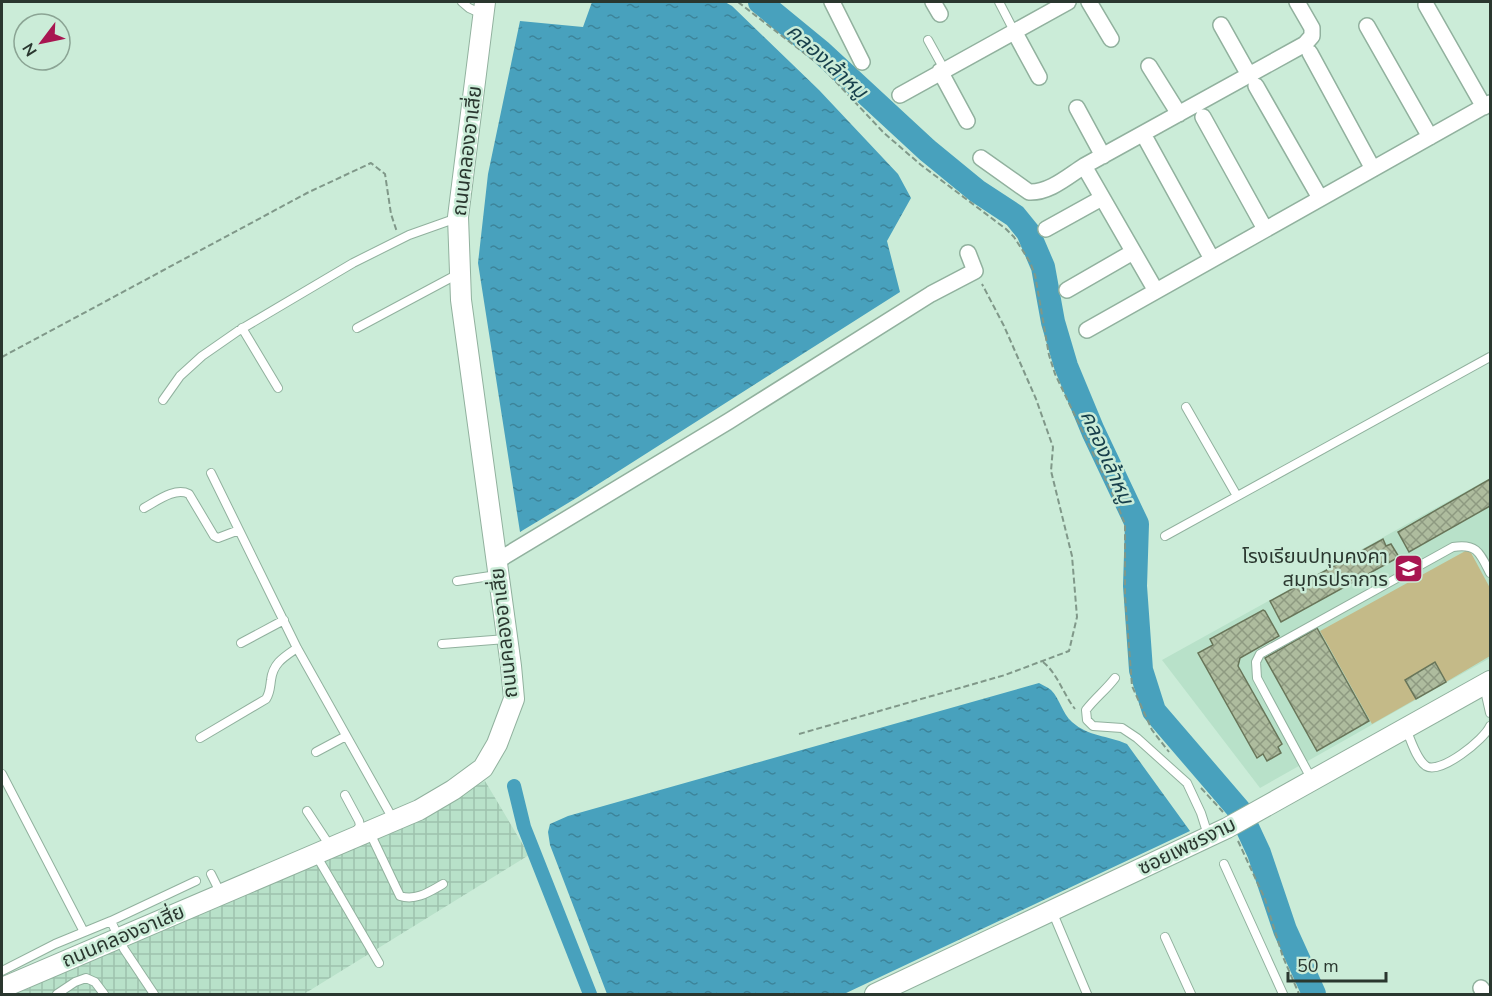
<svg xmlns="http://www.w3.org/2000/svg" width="1492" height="996" viewBox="0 0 1492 996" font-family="'Nunito Sans','Noto Sans Thai',sans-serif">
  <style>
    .built { fill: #b8e1c9 }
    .industrial { fill: url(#industrial-grid) }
    .garden { fill: #c4ba88 }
    .water { fill: url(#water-ripples) }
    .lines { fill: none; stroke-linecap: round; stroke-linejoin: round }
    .canal { stroke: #48a1bd; stroke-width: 14 }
    .river { stroke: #48a1bd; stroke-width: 24 }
    .building { fill: url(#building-cross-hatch); stroke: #687559; stroke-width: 1.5 }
    .service-casing { stroke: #91b19e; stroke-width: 10 }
    .minor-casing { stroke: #91b19e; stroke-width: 18 }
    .tertiary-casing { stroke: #91b19e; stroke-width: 22 }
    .path { stroke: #809889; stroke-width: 2; stroke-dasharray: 6 3; stroke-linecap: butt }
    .service { stroke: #fff; stroke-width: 8 }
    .minor { stroke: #fff; stroke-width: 15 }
    .tertiary { stroke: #fff; stroke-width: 20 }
    .labels { text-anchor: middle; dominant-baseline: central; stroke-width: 5; stroke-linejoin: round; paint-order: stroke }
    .street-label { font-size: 20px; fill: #2a372f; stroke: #cbecd8 }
    .poi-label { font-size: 20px; fill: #2a372f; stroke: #cbecd8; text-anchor: end }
    .water-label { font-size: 21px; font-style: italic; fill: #173f4b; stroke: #cbecd8 }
  </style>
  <defs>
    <pattern id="industrial-grid" width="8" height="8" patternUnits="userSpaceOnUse" patternTransform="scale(1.5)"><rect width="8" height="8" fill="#b8e1c9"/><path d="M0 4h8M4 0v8" fill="none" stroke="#9ec2ad"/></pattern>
    <pattern id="water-ripples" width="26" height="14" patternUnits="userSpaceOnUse" patternTransform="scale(1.5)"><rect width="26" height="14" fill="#48a1bd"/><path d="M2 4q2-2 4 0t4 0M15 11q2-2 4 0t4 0" fill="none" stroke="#3c849a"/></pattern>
    <pattern id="building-cross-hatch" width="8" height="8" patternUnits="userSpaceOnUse" patternTransform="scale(1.5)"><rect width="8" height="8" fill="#aebc9e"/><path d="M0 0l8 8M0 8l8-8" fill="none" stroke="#8e9a81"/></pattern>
  </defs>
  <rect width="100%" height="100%" fill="#cbecd8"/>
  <path class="built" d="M1490,478V658L1260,788L1162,660Z"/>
  <path class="industrial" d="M485,781L529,855L304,994H16L111,949L418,817Z"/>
  <path class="garden" d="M1469,549L1490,588V656L1446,682L1435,662L1416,699L1372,724L1320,631Z"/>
  <path class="water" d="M592,2H725L732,6L819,90L898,174L911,198L887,241L900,292L578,497L520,532L478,263L488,174L520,21L583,27Z
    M1039,683C1042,685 1048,687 1051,690C1060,699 1062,713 1072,722C1089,737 1107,735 1127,744L1190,831L844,994H607L550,845L548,832L550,824L568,816Z"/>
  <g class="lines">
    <path class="canal" d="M514,786L524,827L590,994"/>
    <path class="river" d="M760,2L821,52L927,150L977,191L1015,216L1028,232L1043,267L1053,322L1066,366L1093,431L1137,524L1135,586L1141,670L1154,711L1239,810L1259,853L1285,930L1314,994"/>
  </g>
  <path class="building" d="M1490,479V506L1409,552L1398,532Z
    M1383,539L1386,546L1391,544L1399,557L1281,622L1270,601Z
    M1263,610L1265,611L1279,636L1240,658L1238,666L1282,744L1278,747L1281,753L1267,761L1263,754L1257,758L1198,653L1213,645L1210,639Z
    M1317,628L1369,721L1317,751L1265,658Z
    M1435,662L1446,682L1416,699L1405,680Z"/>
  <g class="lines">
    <defs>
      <path id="service" d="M462,2L469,8L482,14
        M999,2L1014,31
        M928,40L944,69
        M242,328L278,388
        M357,328L458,274
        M163,400L180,376L202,356L238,331L353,263L409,235L457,218
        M1186,407L1237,496
        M211,473L297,648L393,819
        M144,508C157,501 175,487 189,494L214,536L218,538L239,530
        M1165,536L1490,357
        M457,581L497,575
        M241,643L284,620
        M442,644L506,639
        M1115,678C1106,690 1095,698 1086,710L1087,720L1093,726L1122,728L1137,738L1187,783L1201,813L1208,835
        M1484,686L1490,713
        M1406,729C1411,740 1416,759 1426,766C1440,775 1485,739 1490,726
        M200,738L266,699C270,693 270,687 271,680C273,663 284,657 297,648
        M316,752L346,736
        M2,774L84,932
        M1312,780L1257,678L1256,662L1260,654L1453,547C1477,543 1480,553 1490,573
        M345,795L359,821L360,826L356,831
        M307,811L330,846
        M370,833L400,896C416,901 429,892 443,884
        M316,855L379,963
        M1224,864L1283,994
        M211,874L221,894
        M1052,911L1087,994
        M1165,937L1191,994
        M2,971L55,944L111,921
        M57,994L75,982L86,978L95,982L104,994
        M154,994L124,949L111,921L196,881"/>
      <path id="minor" d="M832,2L862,62
        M933,2L940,14
        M1089,2L1111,39
        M1426,5L1484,107
        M1221,25L1249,75
        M1367,26L1430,137
        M1014,31L1039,77
        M1310,53L1373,169
        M1149,66L1179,114
        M940,71L967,121
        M1256,86L1320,198
        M900,95L1068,2
        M1077,108L1103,156
        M1203,117L1265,229
        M1147,141L1212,259
        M981,158L1029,192C1049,193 1067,177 1084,166L1305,44L1312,36V28L1297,2
        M1084,166L1156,291
        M1046,229L1102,198
        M1067,290L1133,252
        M1087,330L1490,103
        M497,561L729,421L931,294L975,271L968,253
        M1481,988L1485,994"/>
      <path id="tertiary" d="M2,988L419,810L453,790L483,768L497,744L514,699L511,666L461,300L458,217L485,2
        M875,994L1227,828L1490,681"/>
    </defs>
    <use href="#service" class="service-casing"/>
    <use href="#minor" class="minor-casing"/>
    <use href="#tertiary" class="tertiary-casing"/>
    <path class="path" d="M738,2L821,66L884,133L921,165L1006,229L1014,237L1030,262L1035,275L1049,355L1055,374L1115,499L1125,524V596L1132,686L1152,730L1169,752
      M2,357L307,193L371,163L385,174L391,214L397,232
      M1043,662C1058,674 1063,694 1075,709
      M799,734L1005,675L1069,651L1077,617L1072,556L1051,471L1053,447L1036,399L1004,326L982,284
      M1201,788L1223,812
      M1238,841L1265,899L1283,957L1299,994"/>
    <use href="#service" class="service"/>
    <use href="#minor" class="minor"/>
    <use href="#tertiary" class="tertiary"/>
  </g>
  <defs>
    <symbol id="school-square" viewBox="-11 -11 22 22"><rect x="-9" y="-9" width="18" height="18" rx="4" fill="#a81651" stroke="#cbecd8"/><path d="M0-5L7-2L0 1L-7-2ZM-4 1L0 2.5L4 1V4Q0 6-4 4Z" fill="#fff"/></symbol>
  </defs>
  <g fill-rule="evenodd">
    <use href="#school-square" x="1392" y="552" width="33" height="33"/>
  </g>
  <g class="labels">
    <g class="street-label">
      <text transform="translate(467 151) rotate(-83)">ถนนคลองอาเสี่ย</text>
      <text transform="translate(504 633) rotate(-96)">ถนนคลองอาเสี่ย</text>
      <text transform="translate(1187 846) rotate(-26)">ซอยเพชรงาม</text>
      <text transform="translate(123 936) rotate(-23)">ถนนคลองอาเสี่ย</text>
    </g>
    <g class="poi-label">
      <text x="1388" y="556">โรงเรียนปทุมคงคา<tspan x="1388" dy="23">สมุทรปราการ</tspan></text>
    </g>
    <g class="water-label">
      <text transform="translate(827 61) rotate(42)">คลองเล้าหมู</text>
      <text transform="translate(1107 457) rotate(66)">คลองเล้าหมู</text>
    </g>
  </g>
  <rect width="1492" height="996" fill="none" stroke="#2a372f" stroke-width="6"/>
  <g transform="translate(42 42) rotate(238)"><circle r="28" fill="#cbecd8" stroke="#8ba494" stroke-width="1.5"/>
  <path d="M0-4.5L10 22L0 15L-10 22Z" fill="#a81651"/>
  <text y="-9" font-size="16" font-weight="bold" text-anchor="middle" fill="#2a372f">N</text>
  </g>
  <path d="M1288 972v9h98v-9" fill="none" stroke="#2a372f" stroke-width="3"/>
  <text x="1297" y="972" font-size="18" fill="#2a372f" stroke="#cbecd8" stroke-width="4.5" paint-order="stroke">50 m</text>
</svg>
